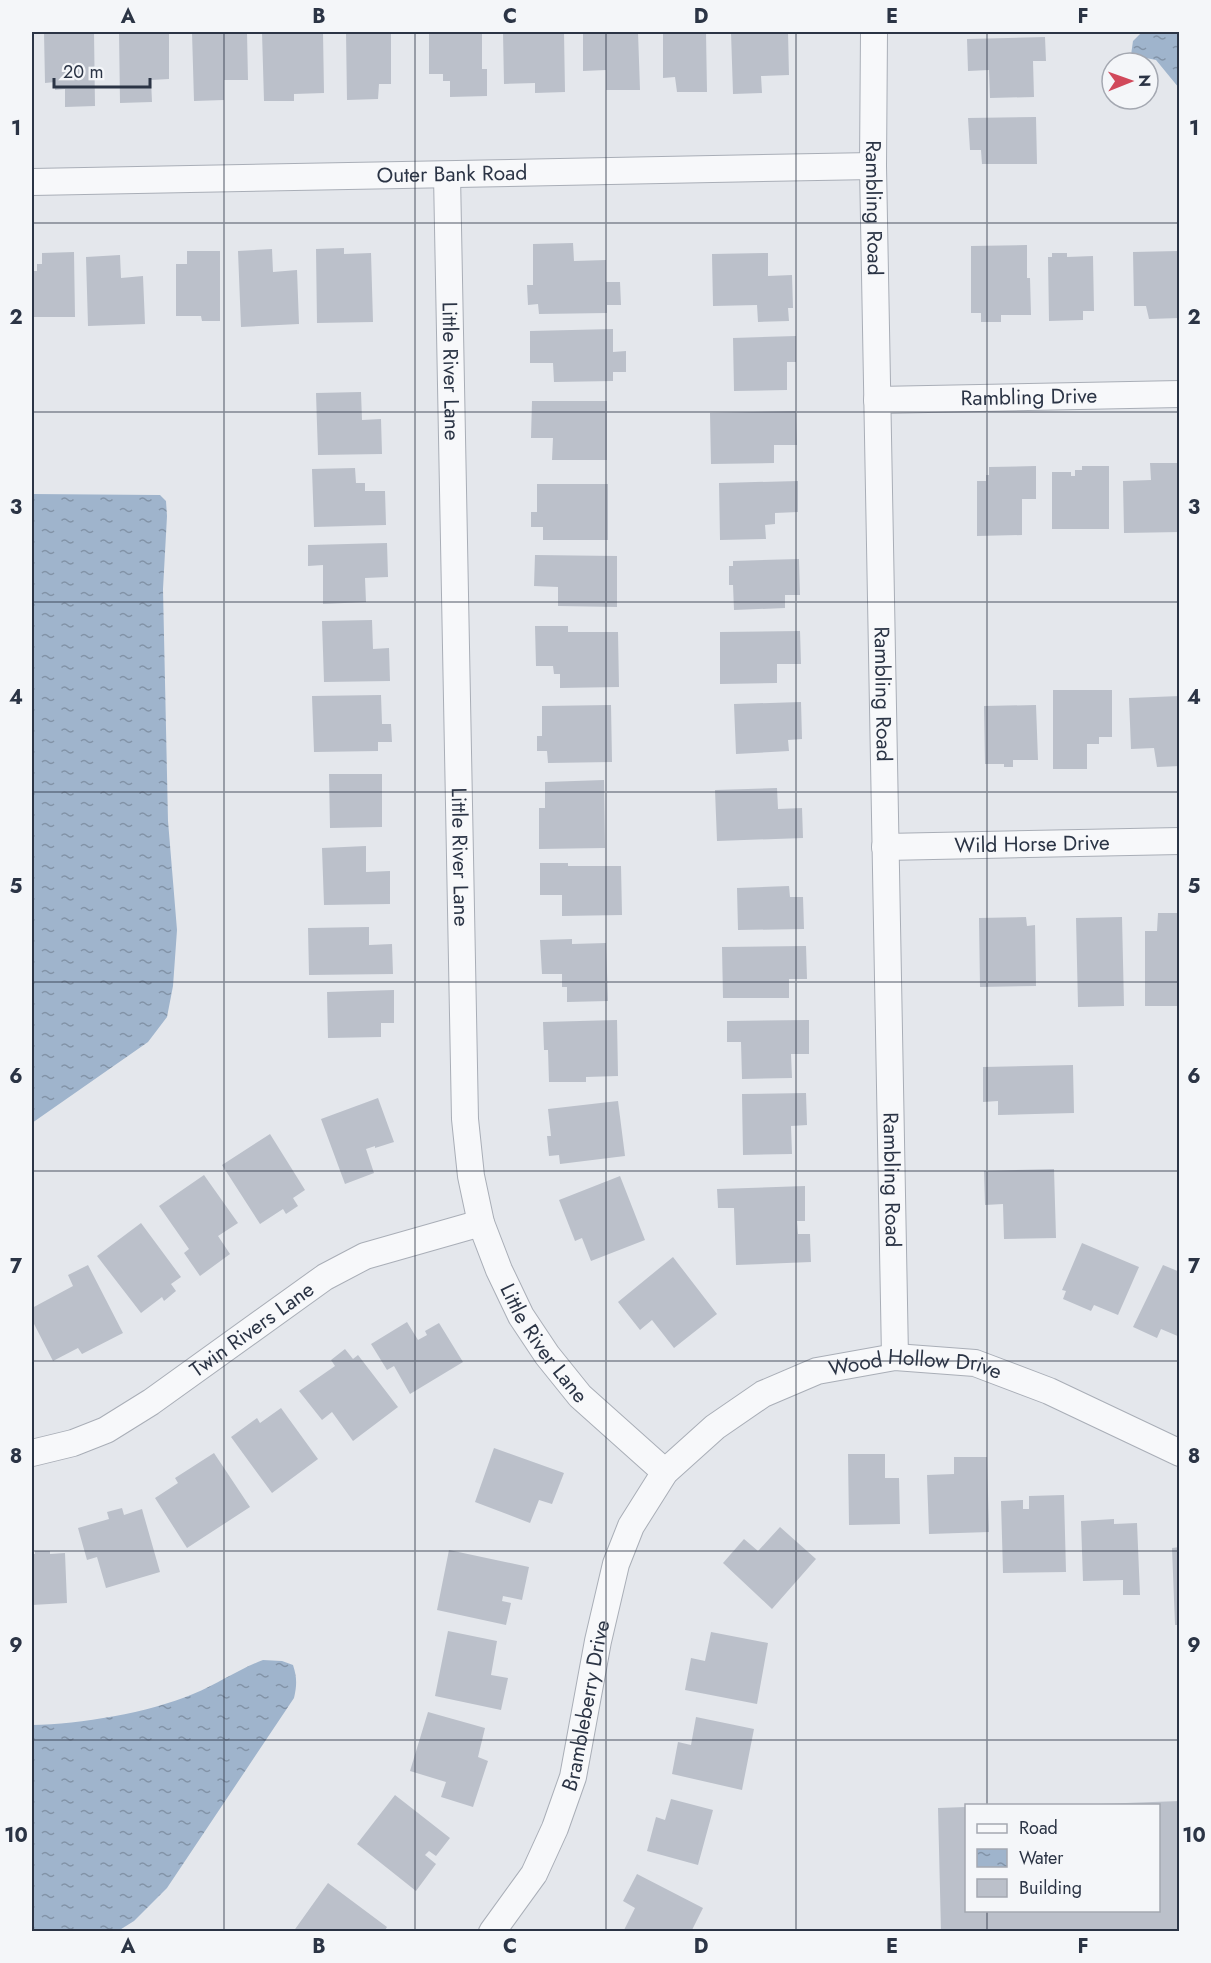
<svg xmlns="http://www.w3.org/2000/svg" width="1211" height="1963" viewBox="0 0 1211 1963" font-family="Jost,sans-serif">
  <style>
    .water { fill: url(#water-ripples) }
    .building { fill: #bbc0ca }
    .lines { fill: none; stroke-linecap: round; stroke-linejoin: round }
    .minor-casing { stroke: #a9aeb7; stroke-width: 28 }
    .minor { stroke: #f7f8fa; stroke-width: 26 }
    .grid { fill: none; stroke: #2b3445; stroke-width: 1.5; stroke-opacity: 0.55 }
    .labels { text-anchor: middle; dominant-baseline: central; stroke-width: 5; stroke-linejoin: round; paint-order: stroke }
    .street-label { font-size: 21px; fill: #2b3445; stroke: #f4f6f9 }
    .neatline { fill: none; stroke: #2b3445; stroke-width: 2 }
    .grid-label { font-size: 20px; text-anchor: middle; font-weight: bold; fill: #2b3445 }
  </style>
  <defs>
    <pattern id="water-ripples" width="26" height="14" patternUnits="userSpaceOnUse" patternTransform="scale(1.5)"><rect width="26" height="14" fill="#9fb4cc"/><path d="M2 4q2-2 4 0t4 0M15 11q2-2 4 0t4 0" fill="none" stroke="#8293a7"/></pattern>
  </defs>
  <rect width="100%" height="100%" fill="#e4e7ec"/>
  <path class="water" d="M1142,32H1179V88L1156,60L1131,55L1133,41Z
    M32,494L160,495L166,501L167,516L163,589L168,821L177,930L173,986L167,1017L148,1042L32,1123Z
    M263,1660L282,1661L293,1665C297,1677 297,1685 294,1698L167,1888L134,1921L118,1931H32V1725C81,1724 148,1713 193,1694C218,1684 239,1669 263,1660Z"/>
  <path class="building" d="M44,32H94L95,106L65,107V89L55,90V82L45,83Z
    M119,32H169V79L151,80L152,102L120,103Z
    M192,32H247L248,80H224V100L194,101Z
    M262,32H323L324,93L294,94V101H264Z
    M346,32H391V84H379L378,99L347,100Z
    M429,32H482V69H487V96L450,97V81H443V74H429Z
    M503,32H564L565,92L535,93V83L504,84Z
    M583,32H638L640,90H606V70L583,71Z
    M663,32H706L707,92H677L675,77L663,78Z
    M731,32H788L789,75L761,76L762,93L733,94Z
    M1045,37L1046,61H1033L1034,97L990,98L989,70L968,71L967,39Z
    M1036,117L1037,164H982L981,150H970L968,118Z
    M573,243L574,261L606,260V282H620L621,305H607V313L539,314L538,304L528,305L527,285H533V244Z
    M1027,245V278H1030L1031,315H1001V322H981V313H971V246Z
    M344,248V254L371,253L373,322L317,323L316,249Z
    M272,249L273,272L297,270L299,324L241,327L238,251Z
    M187,251H220V321H202L201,316H176V264H187Z
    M1178,251L1179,318L1149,319L1146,306H1134L1133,252Z
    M74,252L75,317H32V271H37V264H42V253Z
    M768,253V276L792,275L793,308H788L789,321L758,322L757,305L713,306L712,254Z
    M1052,253H1067V257L1093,256L1094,311H1083V320L1049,321L1048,257H1052Z
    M120,255L121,278L143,276L145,324L88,326L86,257Z
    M613,329V352L626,351V372H613V381L554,382L553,363H530V331Z
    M796,336V362H787V390L734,391L733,338Z
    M361,392L362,420L381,419L382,454L318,455L316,393Z
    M532,401H607V460H552L553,438H531Z
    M796,411L797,445H774V463L711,464L710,413Z
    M1150,463H1180V532L1124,533L1123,481L1151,480Z
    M1036,466V499H1022V535L977,536V481H986V475H989V467Z
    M1082,466H1109V529H1052V472H1071V476H1075V470H1082Z
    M355,468L356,483H365V491H385L386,525L314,527L312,469Z
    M798,481V512L775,513V524L765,525L766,539L720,540L719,483Z
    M537,484H608V540H543V527H531V512H537Z
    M387,543L388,577L365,578L366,602L323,604V565L308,566V545Z
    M535,555L617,556V607L558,606V587L534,586Z
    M799,559L800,595H785V608L734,610L733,585H729V566H733V561Z
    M372,620L373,649L389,648L390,681L324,682L322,621Z
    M535,626H568V632H618L619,687L560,688V674H554L553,666H536Z
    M800,631L801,664H777V683L720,684V632Z
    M1053,690H1112V737H1099V744H1087V769H1053Z
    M381,695L382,724H391L392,742H378V751L314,752L312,696Z
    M1180,696V766L1157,767L1154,748L1131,749L1129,698Z
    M801,702L802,739L788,740L789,751L736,754L734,704Z
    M611,705L612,762L548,763L547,751H537V736H542V706Z
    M1036,705L1038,760H1013V767H1004V764H985L984,706Z
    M329,774H382V827L330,828Z
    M604,780L605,848L539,849V808H545V782Z
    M777,788L778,809L802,808L803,838L717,841L715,790Z
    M366,846V872L390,871V904L324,905L322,848Z
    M540,863H568V866H621L622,915L562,916V895H540Z
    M789,886L790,897H803L804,929L738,930L737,888Z
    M1158,913H1180V1006H1145V931H1157Z
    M1026,917L1027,926L1035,925L1036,986L980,987L979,918Z
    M1122,917L1124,1006L1078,1007L1076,918Z
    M369,927V945L392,944L393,974L309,975L308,928Z
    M572,939V944L606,943L608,1001L567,1002V987H562V974H542L540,940Z
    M806,946L807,979H789V998H723L722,947Z
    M394,990V1023H381V1037L328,1038L327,992Z
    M617,1020L618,1076L586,1077V1082H549L548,1050H544L543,1022Z
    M809,1020V1054H791L792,1078L742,1079L741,1042H727V1021Z
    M1073,1065L1074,1113L998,1115V1101L983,1102V1067Z
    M806,1093L807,1125L791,1126L792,1154L743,1155L742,1094Z
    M378,1098L394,1142L375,1148V1146L366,1149L374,1173L345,1184L321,1119Z
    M618,1101L625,1156L560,1164L559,1155L549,1156L547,1136H551L548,1109Z
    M270,1134L305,1190L293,1198L298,1206L286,1214L283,1209L260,1224L222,1165Z
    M1054,1169L1056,1238L1004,1239L1003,1204L985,1205L984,1171Z
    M204,1175L238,1223L218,1236L230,1254L200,1276L184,1253L189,1249L159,1206Z
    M620,1176L645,1240L591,1261L582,1238L575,1241L559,1200Z
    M805,1186V1221H797L798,1234H810L811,1262L736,1265L734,1208H718L717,1189Z
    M141,1223L181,1277L171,1284L176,1291L164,1301L162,1297L141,1313L97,1256Z
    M1082,1243L1139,1267L1118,1315L1094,1305L1091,1311L1063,1299L1066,1291L1062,1290Z
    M673,1257L717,1314L674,1348L652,1320L640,1330L618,1302Z
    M88,1265L123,1333L82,1354L78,1348L53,1361L32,1320V1308L73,1286L68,1275Z
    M1163,1265L1180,1272V1337L1161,1329L1157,1338L1133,1327Z
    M407,1322L418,1340L427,1335L425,1331L439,1323L463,1362L410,1394L394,1366L387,1370L371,1344Z
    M345,1349L353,1359L358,1355L398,1407L353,1441L332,1412L322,1420L299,1391L335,1366L331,1360Z
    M281,1408L318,1459L272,1493L231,1437L257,1418L260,1423Z
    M494,1448L564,1473L552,1504L539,1500L530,1523L475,1502Z
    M214,1453L250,1507L187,1548L155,1498L178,1483L175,1478Z
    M848,1454H885V1478H899L900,1524L849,1525Z
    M954,1457H987L989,1532L929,1534L927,1475L954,1474Z
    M1064,1495L1066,1572L1003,1573L1001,1501L1023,1500V1509H1029V1496Z
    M122,1508L124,1515L142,1509L160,1572L106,1588L97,1557L87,1560L78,1528L109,1519L107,1512Z
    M1114,1519V1524L1137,1523L1140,1595H1123V1580L1083,1581L1081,1521Z
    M780,1527L816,1559L772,1609L723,1563L744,1539L758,1551Z
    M1180,1547V1625H1175L1172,1548Z
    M449,1550L529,1567L522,1600L503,1596L502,1601L511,1603L506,1625L437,1610Z
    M35,1551H50V1554L65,1553L67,1603L32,1605V1554H35Z
    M448,1631L497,1641L491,1675L508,1678L501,1710L435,1696Z
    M711,1632L768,1643L757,1704L685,1690L691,1658L705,1661Z
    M428,1712L485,1728L478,1757L488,1761L473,1807L441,1797L446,1782L410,1771Z
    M696,1717L754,1729L742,1790L672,1774L678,1742L691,1745Z
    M395,1795L450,1838L436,1856L429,1851L425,1855L436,1864L416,1891L357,1844Z
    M671,1799L713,1810L698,1865L647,1851L656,1817L665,1820Z
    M1180,1801V1932H941L938,1808L966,1807V1910H1158V1806H1099V1804Z
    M637,1874L703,1908L691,1932H623L635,1908L623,1901Z
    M328,1883L387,1927L384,1932H293Z"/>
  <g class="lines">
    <defs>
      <g id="minor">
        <path id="s1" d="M874,32L873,166L895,1357"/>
        <path id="s2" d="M447,175L465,1119L471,1176L481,1223L499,1270L521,1316L547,1355L580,1396L665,1472"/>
        <path id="s3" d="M32,182L873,166"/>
        <path id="s4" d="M877,400L1180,394"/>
        <path id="s5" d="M885,847L1180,841"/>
        <path id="s6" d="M32,1453L73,1443L106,1430L151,1402L325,1277L365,1256L481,1223"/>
        <path id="s7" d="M492,1932L534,1874L555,1828L573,1777L598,1641L616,1564L631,1526L665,1472L715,1427L763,1394L817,1371L895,1357L975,1363L1049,1391L1180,1453"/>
      </g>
    </defs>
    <use href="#minor" class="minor-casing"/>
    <use href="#minor" class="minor"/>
  </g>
  <path class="grid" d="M224,32V1932M415,32V1932M606,32V1932M796,32V1932M987,32V1806M32,223H1180M32,412H1180M32,602H1180M32,792H1180M32,982H1180M32,1171H1180M32,1361H1180M32,1551H1180M32,1740H1180M987,1910V1932"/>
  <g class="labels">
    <g class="street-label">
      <text stroke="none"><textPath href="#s3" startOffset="420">Outer Bank Road</textPath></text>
      <text stroke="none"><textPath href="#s1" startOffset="176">Rambling Road</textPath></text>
      <text stroke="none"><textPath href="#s2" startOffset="196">Little River Lane</textPath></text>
      <text stroke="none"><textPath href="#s4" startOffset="152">Rambling Drive</textPath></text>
      <text stroke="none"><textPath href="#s1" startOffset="662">Rambling Road</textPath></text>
      <text stroke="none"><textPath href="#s5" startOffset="147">Wild Horse Drive</textPath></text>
      <text stroke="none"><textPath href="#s2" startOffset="682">Little River Lane</textPath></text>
      <text stroke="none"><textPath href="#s1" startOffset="1148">Rambling Road</textPath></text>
      <text stroke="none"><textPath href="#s6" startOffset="255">Twin Rivers Lane</textPath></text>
      <text stroke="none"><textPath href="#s2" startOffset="1186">Little River Lane</textPath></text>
      <text stroke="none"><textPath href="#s7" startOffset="782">Wood Hollow Drive</textPath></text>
      <text stroke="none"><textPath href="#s7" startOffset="249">Brambleberry Drive</textPath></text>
    </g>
  </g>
  <rect width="1211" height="1963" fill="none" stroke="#f4f6f9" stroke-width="66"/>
  <rect x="965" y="1804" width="195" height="108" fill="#f4f6f9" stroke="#a4a8b1" stroke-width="1.5"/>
  <rect x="977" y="1824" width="30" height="9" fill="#f7f8fa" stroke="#a4a8b1" stroke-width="1.5"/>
  <text x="1019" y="1834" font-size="18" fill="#2b3445">Road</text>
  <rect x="977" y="1849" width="30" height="18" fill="url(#water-ripples)" stroke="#a4a8b1" stroke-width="1.5"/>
  <text x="1019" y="1864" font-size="18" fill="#2b3445">Water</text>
  <rect x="977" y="1879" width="30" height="18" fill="#bbc0ca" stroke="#a4a8b1" stroke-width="1.5"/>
  <text x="1019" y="1894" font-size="18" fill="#2b3445">Building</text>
  <g transform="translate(1130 81) rotate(89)"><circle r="28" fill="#f4f6f9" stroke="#a4a8b1" stroke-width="1.5"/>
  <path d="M0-4.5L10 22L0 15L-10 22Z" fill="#d1495b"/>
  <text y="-9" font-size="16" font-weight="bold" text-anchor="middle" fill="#2b3445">N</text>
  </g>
  <path d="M54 78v9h96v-9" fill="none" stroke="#2b3445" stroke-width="3"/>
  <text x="63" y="78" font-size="18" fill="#2b3445" stroke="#f4f6f9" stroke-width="4.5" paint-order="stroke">20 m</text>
  <rect x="33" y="33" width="1145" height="1897" class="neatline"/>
  <g class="grid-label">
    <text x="128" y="23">A</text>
    <text x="319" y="23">B</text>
    <text x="510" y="23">C</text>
    <text x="701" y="23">D</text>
    <text x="892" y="23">E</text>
    <text x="1083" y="23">F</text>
    <text x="16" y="135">1</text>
    <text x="1194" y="135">1</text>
    <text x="16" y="324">2</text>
    <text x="1194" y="324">2</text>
    <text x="16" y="514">3</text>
    <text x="1194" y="514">3</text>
    <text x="16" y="704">4</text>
    <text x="1194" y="704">4</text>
    <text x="16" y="893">5</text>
    <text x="1194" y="893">5</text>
    <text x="16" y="1083">6</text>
    <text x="1194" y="1083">6</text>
    <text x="16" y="1273">7</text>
    <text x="1194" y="1273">7</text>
    <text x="16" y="1463">8</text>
    <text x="1194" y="1463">8</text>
    <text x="16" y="1652">9</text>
    <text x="1194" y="1652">9</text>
    <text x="16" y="1842">10</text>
    <text x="1194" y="1842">10</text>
    <text x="128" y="1953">A</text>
    <text x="319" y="1953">B</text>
    <text x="510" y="1953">C</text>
    <text x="701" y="1953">D</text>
    <text x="892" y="1953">E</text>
    <text x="1083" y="1953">F</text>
  </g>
</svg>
